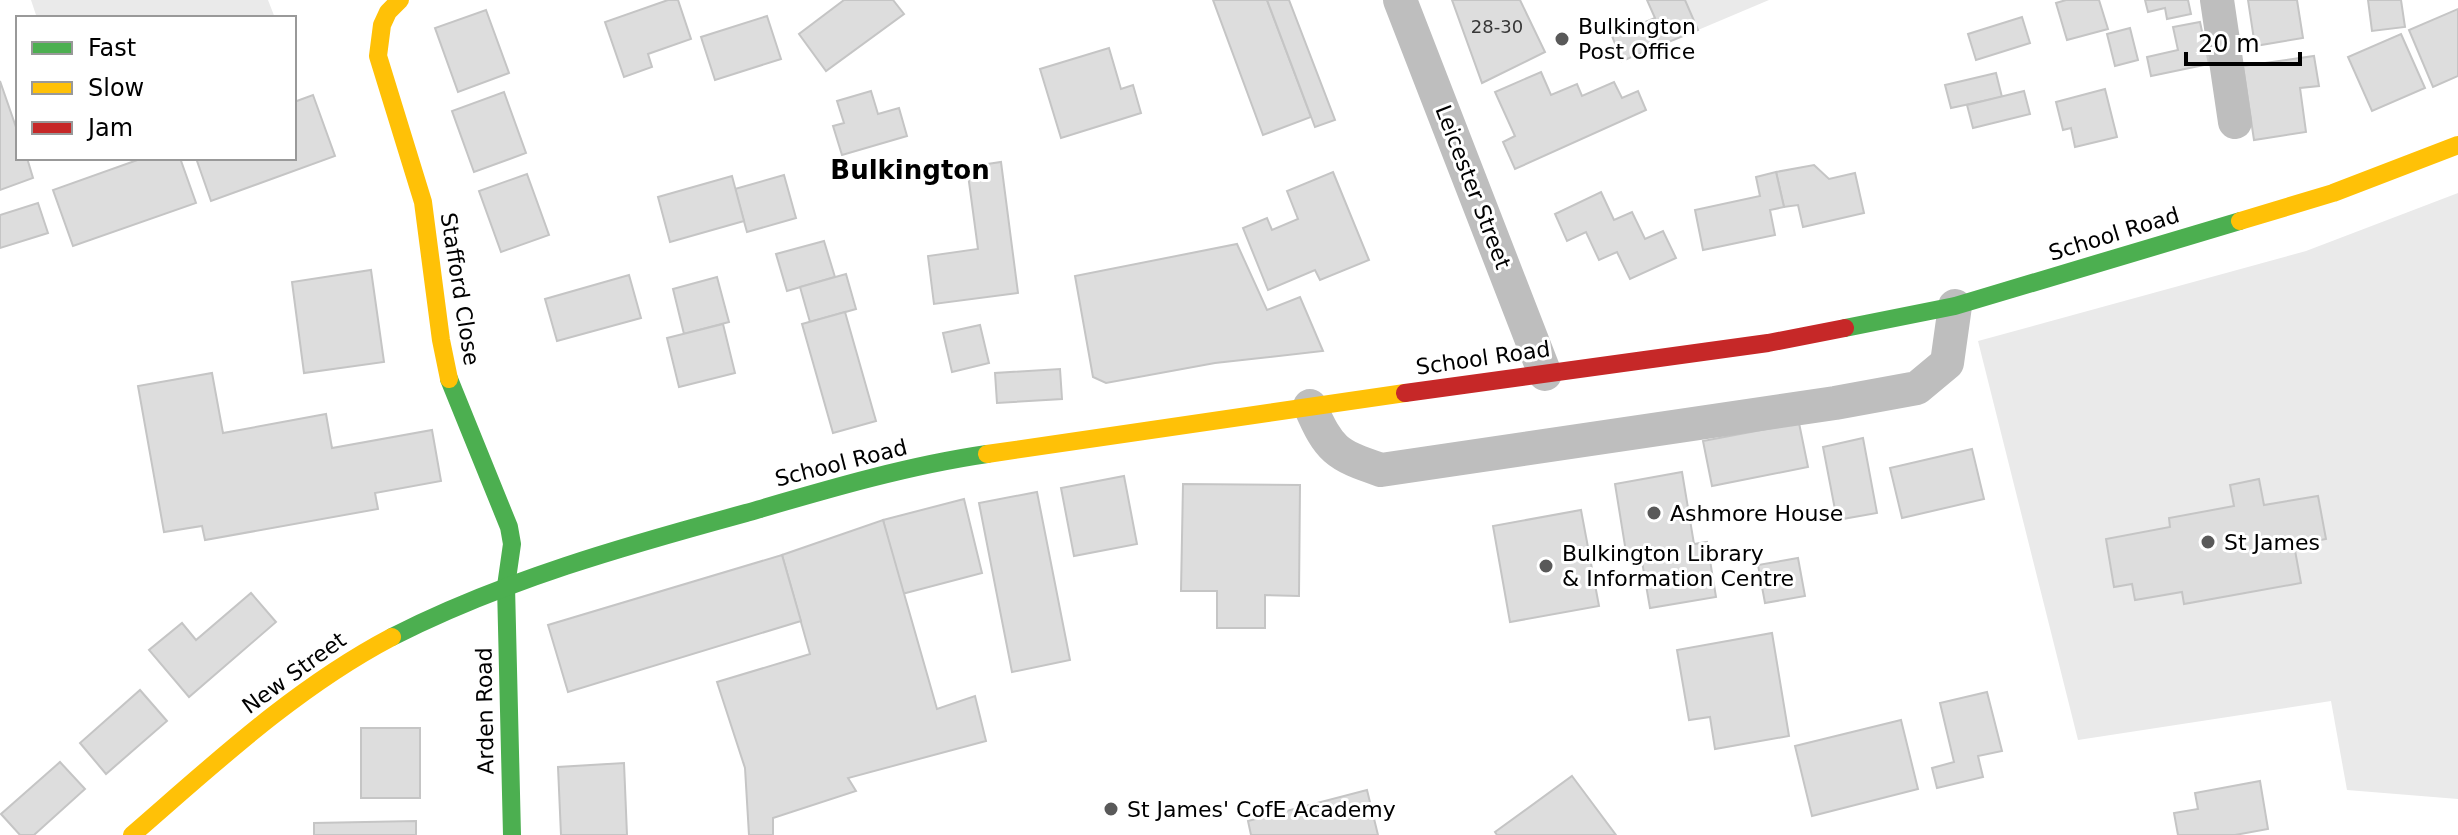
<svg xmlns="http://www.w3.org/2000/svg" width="2458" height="835" font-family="'DejaVu Sans',sans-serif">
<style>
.green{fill:#eaeaea}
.building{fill:#ddd;stroke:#c5c5c5;stroke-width:2}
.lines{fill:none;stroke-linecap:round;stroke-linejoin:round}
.street{stroke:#bebebe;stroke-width:34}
.fast{stroke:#4caf50;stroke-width:18}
.slow{stroke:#ffc107;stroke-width:18}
.jam{stroke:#c62828;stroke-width:18}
.poi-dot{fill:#595959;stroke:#fff;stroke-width:3}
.labels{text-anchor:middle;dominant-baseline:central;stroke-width:6;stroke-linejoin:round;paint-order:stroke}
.number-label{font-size:18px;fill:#373737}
.poi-label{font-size:22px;fill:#000;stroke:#fff;text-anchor:start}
.street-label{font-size:22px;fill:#000;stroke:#fff}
.quarter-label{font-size:26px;font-weight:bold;fill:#000;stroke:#fff}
</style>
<rect width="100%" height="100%" fill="#fff"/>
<g class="green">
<path d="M31,0H268L275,18H37Z"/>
<path d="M1685,0H1769L1698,30Z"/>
<path d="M2458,193V799L2347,790L2331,701L2078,740L1978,341L2306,251Z"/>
</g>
<g class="building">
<path d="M668,0H678L691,39L648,54L652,67L624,77L605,22Z"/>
<path d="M844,0H893L904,14L826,71L799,34Z"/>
<path d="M1213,0H1267L1311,117L1263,135Z"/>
<path d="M1267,0H1289L1335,120L1315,127Z"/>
<path d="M1452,0H1520L1545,52L1482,83Z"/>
<path d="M1647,0H1685L1698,30L1622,61L1612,36L1655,18Z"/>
<path d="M2066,0H2099L2108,29L2067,40L2056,3Z"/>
<path d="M2145,0H2188L2191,14L2167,19L2165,8L2148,12Z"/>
<path d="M2248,0H2297L2303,38L2255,46Z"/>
<path d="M2368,0H2401L2405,27L2372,31Z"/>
<path d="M2458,9V76L2433,87L2409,30Z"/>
<path d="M486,10L509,73L458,92L435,28Z"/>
<path d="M767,16L781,59L715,80L701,37Z"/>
<path d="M2022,17L2030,43L1976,60L1968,34Z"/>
<path d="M2200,22L2209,64L2151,76L2147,57L2178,50L2173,27Z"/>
<path d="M2130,28L2138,60L2115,66L2107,34Z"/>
<path d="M2401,34L2425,88L2372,111L2348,57Z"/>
<path d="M1109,48L1121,89L1133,85L1141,113L1061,138L1040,69Z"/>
<path d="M2314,56L2319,86L2300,88L2306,132L2254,140L2243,66Z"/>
<path d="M1541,72L1551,95L1577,84L1582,96L1614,82L1622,98L1638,91L1646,110L1515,169L1503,142L1515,136L1495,92Z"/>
<path d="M1996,73L2002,97L1951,108L1945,85Z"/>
<path d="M0,81L18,133V158H27L33,178L0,190Z"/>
<path d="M2105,89L2117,137L2075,147L2071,128L2063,130L2056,102Z"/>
<path d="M871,91L878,114L899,108L907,136L842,155L833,126L844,123L837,101Z"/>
<path d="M2024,91L2030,114L1973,128L1967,105Z"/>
<path d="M504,92L526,153L474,172L452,111Z"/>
<path d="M313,95L335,156L211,201L196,158H294V102Z"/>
<path d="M143,158H180L196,203L73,246L53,190Z"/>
<path d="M1001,162L1018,293L934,304L928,256L978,249L967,167Z"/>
<path d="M1814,165L1829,179L1855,173L1864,213L1803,227L1798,205L1784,207L1776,172Z"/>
<path d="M1333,172L1369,260L1320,280L1315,270L1268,290L1243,228L1267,218L1272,230L1298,219L1287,191Z"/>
<path d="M1776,172L1784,207L1770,210L1775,235L1703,250L1695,210L1760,196L1756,177Z"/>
<path d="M527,174L549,235L501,252L479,191Z"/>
<path d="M784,175L796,218L747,232L735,189Z"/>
<path d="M732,176L744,221L670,242L658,197Z"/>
<path d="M1601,192L1614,220L1632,212L1645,239L1663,231L1676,258L1630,279L1617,252L1599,260L1586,232L1567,241L1555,214Z"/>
<path d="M38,203L48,233L0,248V215Z"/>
<path d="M824,241L835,277L787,291L776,254Z"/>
<path d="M1237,244L1267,310L1300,297L1323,351L1215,363L1106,383L1093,377L1075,276Z"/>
<path d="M371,270L384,362L304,373L292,282Z"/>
<path d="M846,274L856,309L810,322L800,287Z"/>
<path d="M629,275L641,318L557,341L545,299Z"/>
<path d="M717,277L729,322L684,334L673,289Z"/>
<path d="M845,312L876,421L833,433L802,324Z"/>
<path d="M723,324L735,373L679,387L667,338Z"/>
<path d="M980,325L989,363L952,372L943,333Z"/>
<path d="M1060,369L1062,399L997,403L995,373Z"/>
<path d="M212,373L223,433L326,414L332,448L432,430L441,481L375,493L378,509L205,540L202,526L164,532L138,386Z"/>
<path d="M1799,423L1808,467L1712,486L1703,441Z"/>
<path d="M1863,438L1877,513L1837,520L1823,447Z"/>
<path d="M1972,449L1984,499L1902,518L1890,468Z"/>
<path d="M1682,472L1694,544L1707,542L1716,597L1650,608L1640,550L1626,552L1615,484Z"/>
<path d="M1124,476L1137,544L1074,556L1061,488Z"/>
<path d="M2259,479L2264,505L2318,496L2326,539L2294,545L2301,583L2184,604L2182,592L2135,600L2132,584L2114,587L2106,539L2170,527L2169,518L2234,506L2230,485Z"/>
<path d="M1183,484L1300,485L1299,596L1265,595V628H1217V591H1181Z"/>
<path d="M1037,492L1070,660L1012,672L979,503Z"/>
<path d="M964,499L982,573L902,594L883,520Z"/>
<path d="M1581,510L1599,606L1510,622L1493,526Z"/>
<path d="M883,520L937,709L975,696L986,741L848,778L856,791L773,818V835H749L745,768L717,682L810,654L782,555Z"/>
<path d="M782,555L801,621L568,692L548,625Z"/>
<path d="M1798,558L1805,596L1765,603L1758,565Z"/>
<path d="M251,593L276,622L189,697L149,650L182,623L196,640Z"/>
<path d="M1772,633L1789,736L1715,749L1710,717L1689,720L1677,650Z"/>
<path d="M140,690L167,721L106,774L80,743Z"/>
<path d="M1987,692L2002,751L1978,756L1983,777L1937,788L1932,768L1954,762L1940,703Z"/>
<path d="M1901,720L1918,789L1812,816L1795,746Z"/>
<rect x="361" y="728" width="59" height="70"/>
<path d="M60,762L85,789L34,835H20L1,814Z"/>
<path d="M624,763L627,835H561L558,767Z"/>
<path d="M1572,776L1616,835H1497L1495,832Z"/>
<path d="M2260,781L2268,829L2235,835H2178L2174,813L2198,809L2195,793Z"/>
<path d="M1367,790L1378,835H1251L1248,821Z"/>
<path d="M416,821V835H314V823Z"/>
</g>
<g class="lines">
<g class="street">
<path d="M1400,0L1545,374"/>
<path d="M2217,0L2235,122"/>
<path d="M1310,406C1329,450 1336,455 1381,470L1835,403L1917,388L1947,363L1955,306"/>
</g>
<g class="fast">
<path d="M1845,328L1955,306L2240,221"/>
<path d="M449,379L509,527L512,544L506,586L512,835"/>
<path d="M392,637C504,580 625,546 746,513C825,490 905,466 987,454"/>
</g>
<g class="slow">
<path d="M400,0L388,12L382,25L378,56L423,202L441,340L449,379"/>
<path d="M2240,221L2333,193L2458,145"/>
<path d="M987,454L1405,393"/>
<path d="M132,835C214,764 295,688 392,637"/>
</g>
<path class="jam" d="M1405,393L1768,343L1845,328"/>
</g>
<g class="poi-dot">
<circle cx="1562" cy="39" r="8"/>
<circle cx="1654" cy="513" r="8"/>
<circle cx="2208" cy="542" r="8"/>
<circle cx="1546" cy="566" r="8"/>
<circle cx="1111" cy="809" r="8"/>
</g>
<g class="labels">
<g class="number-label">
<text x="1497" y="26">28-30</text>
</g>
<g class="poi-label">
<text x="1578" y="26">Bulkington<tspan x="1578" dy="25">Post Office</tspan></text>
<text x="1670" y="513">Ashmore House</text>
<text x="2224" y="542">St James</text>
<text x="1562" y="553">Bulkington Library<tspan x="1562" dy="25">&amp; Information Centre</tspan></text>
<text x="1127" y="809">St James' CofE Academy</text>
</g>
<g class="street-label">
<text transform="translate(1473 187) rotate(69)">Leicester Street</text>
<text transform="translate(2114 234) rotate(-17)">School Road</text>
<text transform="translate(460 289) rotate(81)">Stafford Close</text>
<text transform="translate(1483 358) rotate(-8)">School Road</text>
<text transform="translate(841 463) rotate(-14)">School Road</text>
<text transform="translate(294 673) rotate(-36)">New Street</text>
<text transform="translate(485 711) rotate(-91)">Arden Road</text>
</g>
<g class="quarter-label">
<text x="910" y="170">Bulkington</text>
</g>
</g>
<rect x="16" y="16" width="280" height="144" fill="#ffffff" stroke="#999999" stroke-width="2"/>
<rect x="32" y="42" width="40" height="12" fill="#4caf50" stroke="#999999" stroke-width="2"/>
<text x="88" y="56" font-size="24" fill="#000000">Fast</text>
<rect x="32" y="82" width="40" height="12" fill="#ffc107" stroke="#999999" stroke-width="2"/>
<text x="88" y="96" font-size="24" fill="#000000">Slow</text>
<rect x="32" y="122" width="40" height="12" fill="#c62828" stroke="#999999" stroke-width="2"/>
<text x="88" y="136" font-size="24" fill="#000000">Jam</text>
<path d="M2186 52v12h114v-12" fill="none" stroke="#000000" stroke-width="4"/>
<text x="2198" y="52" font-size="24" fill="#000000" stroke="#ffffff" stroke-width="6" paint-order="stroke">20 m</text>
</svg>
